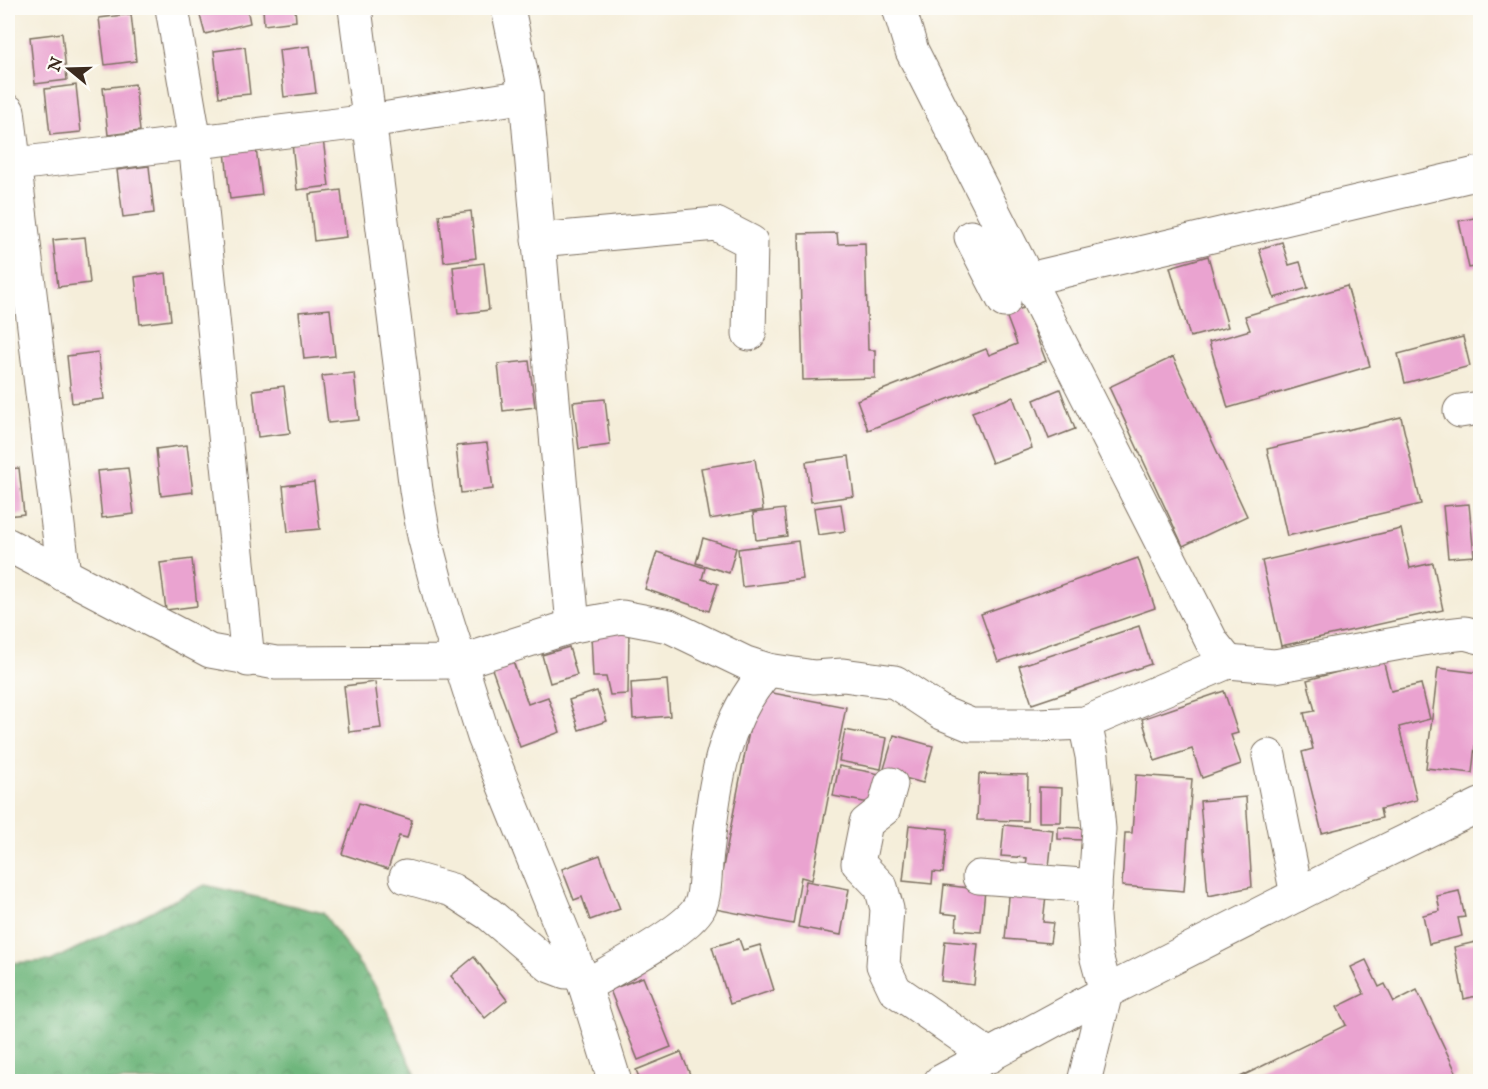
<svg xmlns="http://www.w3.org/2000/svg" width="1488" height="1089" font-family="'IM FELL English',serif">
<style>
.forest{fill:url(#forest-crowns);stroke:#54704d;stroke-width:1.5}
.building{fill:#eaa3d0}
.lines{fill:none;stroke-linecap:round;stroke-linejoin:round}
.minor-casing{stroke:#7c6f60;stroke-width:35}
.minor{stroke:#fff;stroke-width:33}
</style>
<defs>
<pattern id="forest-crowns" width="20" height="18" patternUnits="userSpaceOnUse" patternTransform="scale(1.5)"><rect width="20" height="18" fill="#6eb67c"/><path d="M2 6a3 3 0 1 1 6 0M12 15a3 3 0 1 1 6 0" fill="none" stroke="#5c9465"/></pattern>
</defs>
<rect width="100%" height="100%" fill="#fdfcf7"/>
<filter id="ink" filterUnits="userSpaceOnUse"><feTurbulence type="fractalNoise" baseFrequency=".0167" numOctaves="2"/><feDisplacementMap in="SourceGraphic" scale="12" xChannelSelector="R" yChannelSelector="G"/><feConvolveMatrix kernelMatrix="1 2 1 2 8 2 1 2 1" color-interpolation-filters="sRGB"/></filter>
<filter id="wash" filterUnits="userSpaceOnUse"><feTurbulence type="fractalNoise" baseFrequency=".008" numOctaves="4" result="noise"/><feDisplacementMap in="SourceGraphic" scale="24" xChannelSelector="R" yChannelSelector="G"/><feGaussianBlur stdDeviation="1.35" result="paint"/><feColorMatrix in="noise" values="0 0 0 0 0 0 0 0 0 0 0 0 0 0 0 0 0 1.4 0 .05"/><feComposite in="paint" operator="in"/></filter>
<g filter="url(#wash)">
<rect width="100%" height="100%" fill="#f5eeda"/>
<path class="forest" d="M205,885L323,913L377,989L416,1076L421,1081H8V963L51,961Z"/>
<g id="blocks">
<g class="building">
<path d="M198,8H247L250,23L205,34Z"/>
<path d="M263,8H295L296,21L264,25Z"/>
<path d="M131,14L136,61L105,65L99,18Z"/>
<path d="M62,33L67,80L35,84L30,37Z"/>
<path d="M310,46L316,93L284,97L279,50Z"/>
<path d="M245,47L250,94L219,97L214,51Z"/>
<path d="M135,84L140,131L108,135L103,88Z"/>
<path d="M76,85L81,132L50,135L45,89Z"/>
<path d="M323,139L329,186L297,190L292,143Z"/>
<path d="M256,148L262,195L230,199L225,151Z"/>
<path d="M149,166L154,213L123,217L117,170Z"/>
<path d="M341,190L346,237L314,241L309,194Z"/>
<path d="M471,211L476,258L444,262L439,215Z"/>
<path d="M1480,217V266L1469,268L1459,221Z"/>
<path d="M837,233L838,244L865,243L868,350H875V378L803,380L799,234Z"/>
<path d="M85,237L90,283L58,287L53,240Z"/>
<path d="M1282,242L1289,265L1300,262L1308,288L1274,298L1259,249Z"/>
<path d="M1208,256L1228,327L1190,337L1170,267Z"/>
<path d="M484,263L489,310L458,314L453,267Z"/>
<path d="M166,273L171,320L140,324L135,277Z"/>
<path d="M1347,286L1370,366L1228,408L1209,342L1250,330L1245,316Z"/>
<path d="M1025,307L1046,361L868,430L857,400L986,349L989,355L1017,344L1006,315Z"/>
<path d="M330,309L335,356L304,359L299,312Z"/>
<path d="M1463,337L1470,366L1405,383L1398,354Z"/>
<path d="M98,352L104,399L72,403L67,356Z"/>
<path d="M1173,357L1247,516L1183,546L1109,387Z"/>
<path d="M529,361L535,407L503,411L498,364Z"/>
<path d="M354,373L359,420L328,423L322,376Z"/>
<path d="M284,386L290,433L258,437L253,390Z"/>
<path d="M1060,389L1075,429L1049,439L1034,400Z"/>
<path d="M1013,397L1032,448L992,463L972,412Z"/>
<path d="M605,399L610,445L579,449L573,402Z"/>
<path d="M1401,417L1421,504L1287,536L1267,449Z"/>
<path d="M487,443L493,489L461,493L456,446Z"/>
<path d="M187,445L193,492L161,496L156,449Z"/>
<path d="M849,456L854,496L811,502L806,462Z"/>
<path d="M755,459L763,510L710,519L701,468Z"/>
<path d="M19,468L24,514L8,516V469Z"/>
<path d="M128,468L134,514L102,518L97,471Z"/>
<path d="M314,482L320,529L288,532L283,486Z"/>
<path d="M841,504L845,531L818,535L814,508Z"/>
<path d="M1469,504L1474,556L1448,558L1443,506Z"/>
<path d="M784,509L787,536L756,540L753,513Z"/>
<path d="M1401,529L1410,568L1433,563L1443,610L1281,646L1262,561Z"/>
<path d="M703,538L736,548L729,573L696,563Z"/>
<path d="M798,541L803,579L742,587L738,549Z"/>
<path d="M657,552L705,568L702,579L718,584L709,611L645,589Z"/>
<path d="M1138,558L1155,608L998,662L981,614Z"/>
<path d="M192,559L197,606L166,610L160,563Z"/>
<path d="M1139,626L1151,664L1032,704L1019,666Z"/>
<path d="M629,629L628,694L610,695L606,677H593L591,635Z"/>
<path d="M569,647L577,675L550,683L542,655Z"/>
<path d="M1383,660L1391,691L1421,684L1430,719L1399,727L1417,800L1380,809L1382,818L1322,833L1302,752L1313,749L1304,713L1315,711L1307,680Z"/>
<path d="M513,661L528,704L548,697L560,732L520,747L492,669Z"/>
<path d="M1438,668L1480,673V746H1475L1472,773L1426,768Z"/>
<path d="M667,680L670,716L633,719L631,683Z"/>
<path d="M375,682L381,728L349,732L344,686Z"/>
<path d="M757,690L846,707L812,880L801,877L793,924L715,909Z"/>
<path d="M597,691L607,721L579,730L569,700Z"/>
<path d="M1224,691L1238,733L1231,735L1241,764L1202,778L1192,749L1155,761L1142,719Z"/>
<path d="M845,730L887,738L881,769L839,761Z"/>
<path d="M894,735L933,746L923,783L883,772Z"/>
<path d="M839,766L880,774L874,804L833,796Z"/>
<path d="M979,774L1028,775L1027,821L977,820Z"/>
<path d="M1136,775L1192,779L1184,891L1122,886L1125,833H1132Z"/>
<path d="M1039,787L1062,788L1061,822H1039Z"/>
<path d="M1246,797L1252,887L1208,896L1200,801Z"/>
<path d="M359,803L412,820L407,838L399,836L388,869L342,854Z"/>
<path d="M909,825L948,829L943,873L933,872L932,884L903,881Z"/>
<path d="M1004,825L1053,830L1048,876L1025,874L1027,858L1001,856Z"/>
<path d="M1058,827L1084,828V840L1058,839Z"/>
<path d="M600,855L620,909L590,920L582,897L574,900L562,869Z"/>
<path d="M806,881L849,889L841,935L798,927Z"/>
<path d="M944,885L985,890L981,932L956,930L957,915L941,913Z"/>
<path d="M1010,886L1046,895L1043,922L1053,923L1050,943L1005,939Z"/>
<path d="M1459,891L1465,917L1458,918L1462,936L1429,944L1423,915L1440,911L1437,896Z"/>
<path d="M739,939L743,950L760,945L774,990L730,1004L712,947Z"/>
<path d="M945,941L978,944L974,985L941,981Z"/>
<path d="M1480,941V995L1464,999L1454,947Z"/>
<path d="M474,957L507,1000L485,1018L451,976Z"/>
<path d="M1366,960L1379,987L1385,984L1394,1002L1417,990L1457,1074L1442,1082H1230L1346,1025L1337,1007L1364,994L1351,967Z"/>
<path d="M643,977L671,1047L638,1060L610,990Z"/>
<path d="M681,1052L693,1082H641L636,1070Z"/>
</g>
</g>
</g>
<g filter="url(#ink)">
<use href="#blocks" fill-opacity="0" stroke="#7c6f60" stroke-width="1.5"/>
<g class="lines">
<defs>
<g id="minor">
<path d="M172,8L195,142L248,660"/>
<path d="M355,8L416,490L424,536L441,601L484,737L585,986L615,1082"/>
<path d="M508,8L526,96L573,626"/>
<path d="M899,8L912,51L1212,642L1228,662"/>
<path d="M8,111L64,575"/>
<path d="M8,165L370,121L526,96"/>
<path d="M971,237L1004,301"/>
<path d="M538,240L716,224L751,242L749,334"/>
<path d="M1029,279L1480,173"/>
<path d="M1460,411L1480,408"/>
<path d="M8,545L210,651L276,663L460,662L573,626L622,617L669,626L746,663L768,670L814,677L843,675L895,682L942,713L971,725H1037L1085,723L1228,662L1275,666L1439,636L1465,633L1480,637"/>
<path d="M1269,756L1297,895"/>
<path d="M891,784L884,809L866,823L858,863L881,887L887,909L883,965L895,990L990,1056"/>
<path d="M406,877L452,890L489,914L550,966L566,972L579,970"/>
<path d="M979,877L1095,886"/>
<path d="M585,986C612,970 688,931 700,906C706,894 705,865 707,852C715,785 721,722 768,670"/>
<path d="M940,1082L1106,992L1340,873L1480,805"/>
<path d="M1084,1082L1106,992L1096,955L1093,915L1099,829L1092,756L1085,723"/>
</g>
</defs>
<use href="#minor" class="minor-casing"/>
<use href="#minor" class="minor"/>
</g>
</g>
<rect width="1488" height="1089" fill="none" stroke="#fdfcf7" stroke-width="30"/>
<g transform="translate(69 69) rotate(289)" stroke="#fdfcf7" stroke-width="4.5" paint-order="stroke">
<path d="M0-4.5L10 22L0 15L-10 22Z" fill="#3b2a1e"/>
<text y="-9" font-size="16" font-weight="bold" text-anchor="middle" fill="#3b2a1e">N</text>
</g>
</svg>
